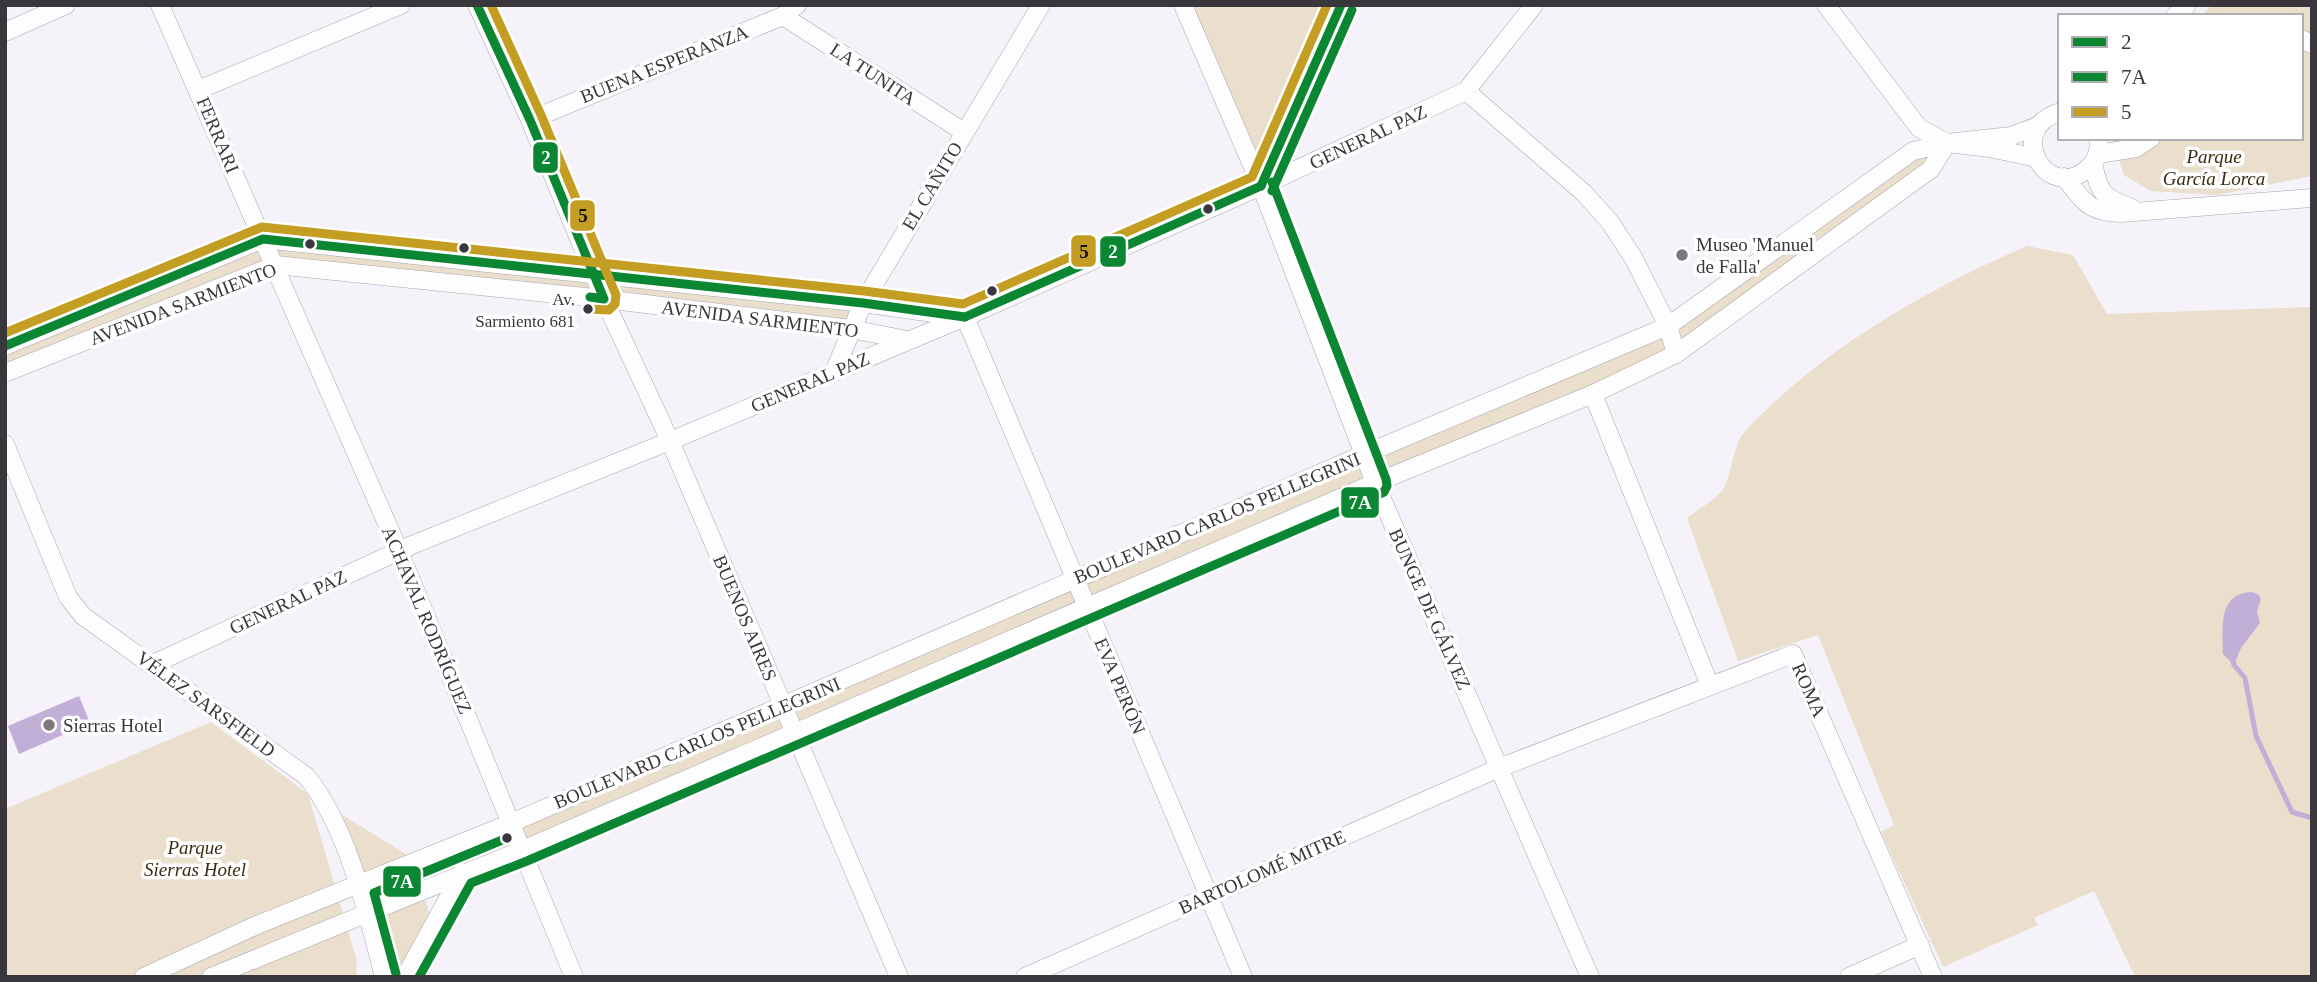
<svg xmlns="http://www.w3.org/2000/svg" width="2317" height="982" font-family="Georgia,serif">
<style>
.green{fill:#eadfcc}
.water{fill:#c2afd7}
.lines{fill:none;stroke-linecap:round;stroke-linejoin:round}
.stream{stroke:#c2afd7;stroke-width:5}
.minor-casing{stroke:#a9a6ac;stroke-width:19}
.minor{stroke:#fefdfe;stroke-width:18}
.bus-1-casing{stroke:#fff;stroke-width:14}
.bus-2-casing{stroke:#fff;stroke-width:14}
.bus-3-casing{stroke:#fff;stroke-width:14}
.bus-1{stroke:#0b8733;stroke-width:9}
.bus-2{stroke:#0b8733;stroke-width:9}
.bus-3{stroke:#c49e23;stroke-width:9}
.bus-dot{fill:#39373c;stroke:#fff;stroke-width:2.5}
.poi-dot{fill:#7b787e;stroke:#fff;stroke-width:2.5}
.labels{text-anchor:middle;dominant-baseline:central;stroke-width:7;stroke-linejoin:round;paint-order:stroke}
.bus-label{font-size:17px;fill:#39373c;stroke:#fff;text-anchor:end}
.street-label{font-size:19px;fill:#39373c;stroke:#fff}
.park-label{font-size:19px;font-style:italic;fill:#372c11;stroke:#fff}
.poi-label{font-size:19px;fill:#39373c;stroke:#fff;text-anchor:start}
.line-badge{stroke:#fff;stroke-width:2.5}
.badge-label{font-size:19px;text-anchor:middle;font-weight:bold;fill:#fff}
.pale-badge-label{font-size:19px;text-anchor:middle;font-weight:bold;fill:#111}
</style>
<rect width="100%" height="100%" fill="#f6f2fa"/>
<g class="green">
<path d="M1183,5H1341L1261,186Z"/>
<path d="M2212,5H2312V176L2217,195L2151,191L2124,175L2112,138H2301V16H2201Z"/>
<path d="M1947,143L1931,169L1676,354L793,732L783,704L1668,326L1913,151Z"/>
<path d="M263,239L863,303L851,329L276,265L5,373V346Z"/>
<path d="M2027,246L2073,255L2107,314L2312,307V977H2135L2094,891L2034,918L2038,925L1943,967L1881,832L1894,825L1818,635L1738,661L1687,518C1696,511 1719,497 1724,488C1733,470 1733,443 1747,429C1824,348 1925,290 2027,246Z"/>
<path d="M782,706L791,734L528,845L520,823Z"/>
<path d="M211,722L308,794L356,958L357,977H5V809Z"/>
<path d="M339,813L412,858L365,878Z"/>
<path d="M505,828L512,846L419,883L431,918L400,977H392L365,887Z"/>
</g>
<g class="water">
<path d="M2251,592L2258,594L2261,599L2257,611L2260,623L2241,648L2234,665L2223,654C2223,629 2217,594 2251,592Z"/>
<path d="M79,696L90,723L19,754L8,726Z"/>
</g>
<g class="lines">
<path class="stream" d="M2233,661L2234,665L2245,678L2256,736L2292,812L2312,818"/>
<defs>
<g id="minor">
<path d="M160,5L399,551L574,977"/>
<path d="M477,5L530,120L604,299L670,441L899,977"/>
<path d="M1183,5L1261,186L1375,483L1590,977"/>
<path d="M1826,5L1919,128L1947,143L1990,148L2036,158"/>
<path d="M783,16L964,132"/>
<path d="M2175,16L2187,5"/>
<path d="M5,32L66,5"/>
<path d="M2301,39L2312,44"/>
<path d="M198,90L401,5"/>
<path d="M1466,91L1584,193L1610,222L1634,259L1668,326L1676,354"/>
<path d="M2060,112C2003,129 2048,205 2088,168C2097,161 2100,149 2098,138"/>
<path d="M530,120L783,16L797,5"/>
<path d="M2098,154L2136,148L2151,138"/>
<path d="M2093,164C2100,194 2102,197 2132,208"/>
<path d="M2064,177C2085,202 2087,212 2121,213L2312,198"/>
<path d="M1261,186L1341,5"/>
<path d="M965,317L1243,977"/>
<path d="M5,346L263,239L863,303L961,317"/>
<path d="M834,372L863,303L1041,5"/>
<path d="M5,373L276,265L604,299L851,329L907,340"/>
<path d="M1593,394L1710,686"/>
<path d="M5,444L68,597L83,616L306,776C347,825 368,915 384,977"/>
<path d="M151,665L412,545L670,441L965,317L1261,186L1466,91L1534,5"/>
<path d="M144,977L257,925L511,823L1365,454L1668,326L1913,151L1947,143L2011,136L2038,126"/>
<path d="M211,977L522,850L1375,483L1593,394L1676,354L1931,169L1947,143"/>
<path d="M405,977L462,873"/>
<path d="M1025,977L1499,768L1793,654L1933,977"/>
<path d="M1849,977L1920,945"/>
</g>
</defs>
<use href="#minor" class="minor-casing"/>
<use href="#minor" class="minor"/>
<defs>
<g id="bus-1">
<path d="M477,5L530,120L604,299L590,297"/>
<path d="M1261,186L1341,5"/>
<path d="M965,317L1261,186"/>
<path d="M5,346L263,239L863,303L965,317"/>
</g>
<g id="bus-2">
<path d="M1272,191L1352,10"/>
<path d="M396,974L374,893L507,838"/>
<path d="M419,977L471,883L527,861L1384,492L1387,486L1386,479L1272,182"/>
</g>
<g id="bus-3">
<path d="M491,5L541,115L616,295L615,304L609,310L588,309"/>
<path d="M5,333L262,227L864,291L963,304L1252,177L1327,5"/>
</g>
</defs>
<use href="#bus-1" class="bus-1-casing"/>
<use href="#bus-2" class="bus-2-casing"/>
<use href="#bus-3" class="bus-3-casing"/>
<use href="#bus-1" class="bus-1"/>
<use href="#bus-2" class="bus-2"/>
<use href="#bus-3" class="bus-3"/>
</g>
<g class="bus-dot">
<circle cx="1208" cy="209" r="6"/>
<circle cx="310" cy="244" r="6"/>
<circle cx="464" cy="248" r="6"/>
<circle cx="992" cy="291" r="6"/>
<circle cx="588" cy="309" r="6"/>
<circle cx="507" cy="838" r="6"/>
</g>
<g class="poi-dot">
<circle cx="1682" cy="255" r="7"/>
<circle cx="49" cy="725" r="7"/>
</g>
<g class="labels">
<g class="bus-label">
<text x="575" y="299">Av.<tspan x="575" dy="22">Sarmiento 681</tspan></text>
</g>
<g class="street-label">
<text transform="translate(664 64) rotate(-22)">BUENA ESPERANZA</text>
<text transform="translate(873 74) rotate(33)">LA TUNITA</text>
<text transform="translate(218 135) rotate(67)">FERRARI</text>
<text transform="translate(1368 137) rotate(-25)">GENERAL PAZ</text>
<text transform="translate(932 186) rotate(-59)">EL CAÑITO</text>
<text transform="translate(183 304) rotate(-21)">AVENIDA SARMIENTO</text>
<text transform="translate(760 319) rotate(7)">AVENIDA SARMIENTO</text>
<text transform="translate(810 382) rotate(-23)">GENERAL PAZ</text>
<text transform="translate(1217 518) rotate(-23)">BOULEVARD CARLOS PELLEGRINI</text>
<text transform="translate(288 602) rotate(-25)">GENERAL PAZ</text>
<text transform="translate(1430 609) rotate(66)">BUNGE DE GÁLVEZ</text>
<text transform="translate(745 618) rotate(67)">BUENOS AIRES</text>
<text transform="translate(427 620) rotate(67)">ACHAVAL RODRÍGUEZ</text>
<text transform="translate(1120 686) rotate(67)">EVA PERÓN</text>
<text transform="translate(1809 690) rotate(66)">ROMA</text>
<text transform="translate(206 704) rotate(36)">VÉLEZ SARSFIELD</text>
<text transform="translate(697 743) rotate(-23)">BOULEVARD CARLOS PELLEGRINI</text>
<text transform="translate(1262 872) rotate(-24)">BARTOLOMÉ MITRE</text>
</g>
<g class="park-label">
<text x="2214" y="156">Parque<tspan x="2214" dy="22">García Lorca</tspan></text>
<text x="195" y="847">Parque<tspan x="195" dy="22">Sierras Hotel</tspan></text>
</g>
<g class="poi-label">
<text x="1696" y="244">Museo 'Manuel<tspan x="1696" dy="22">de Falla'</tspan></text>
<text x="63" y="725">Sierras Hotel</text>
</g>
</g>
<g class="line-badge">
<rect x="532" y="141" width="27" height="33" rx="7" fill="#0b8733"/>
<rect x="569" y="199" width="27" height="33" rx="7" fill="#c49e23"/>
<rect x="1070" y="234" width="27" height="34" rx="7" fill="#c49e23"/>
<rect x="1099" y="235" width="28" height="33" rx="7" fill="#0b8733"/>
<rect x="1340" y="486" width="40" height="33" rx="7" fill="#0b8733"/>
<rect x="382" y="865" width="40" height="33" rx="7" fill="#0b8733"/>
</g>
<g class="badge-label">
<text x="546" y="164">2</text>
<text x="1113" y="258">2</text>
<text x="1360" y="509">7A</text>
<text x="402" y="888">7A</text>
</g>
<g class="pale-badge-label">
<text x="583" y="222">5</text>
<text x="1084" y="258">5</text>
</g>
<rect width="2317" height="982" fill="none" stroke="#39373c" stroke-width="14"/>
<rect x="2058" y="14" width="245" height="126" fill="#ffffff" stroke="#b0afb1" stroke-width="2"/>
<rect x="2072" y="37" width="35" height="10" fill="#0b8733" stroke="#b0afb1" stroke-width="2"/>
<text x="2121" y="49" font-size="21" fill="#39373c">2</text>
<rect x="2072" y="72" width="35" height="10" fill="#0b8733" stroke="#b0afb1" stroke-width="2"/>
<text x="2121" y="84" font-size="21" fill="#39373c">7A</text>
<rect x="2072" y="107" width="35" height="10" fill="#c49e23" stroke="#b0afb1" stroke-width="2"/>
<text x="2121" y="119" font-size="21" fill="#39373c">5</text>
</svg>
